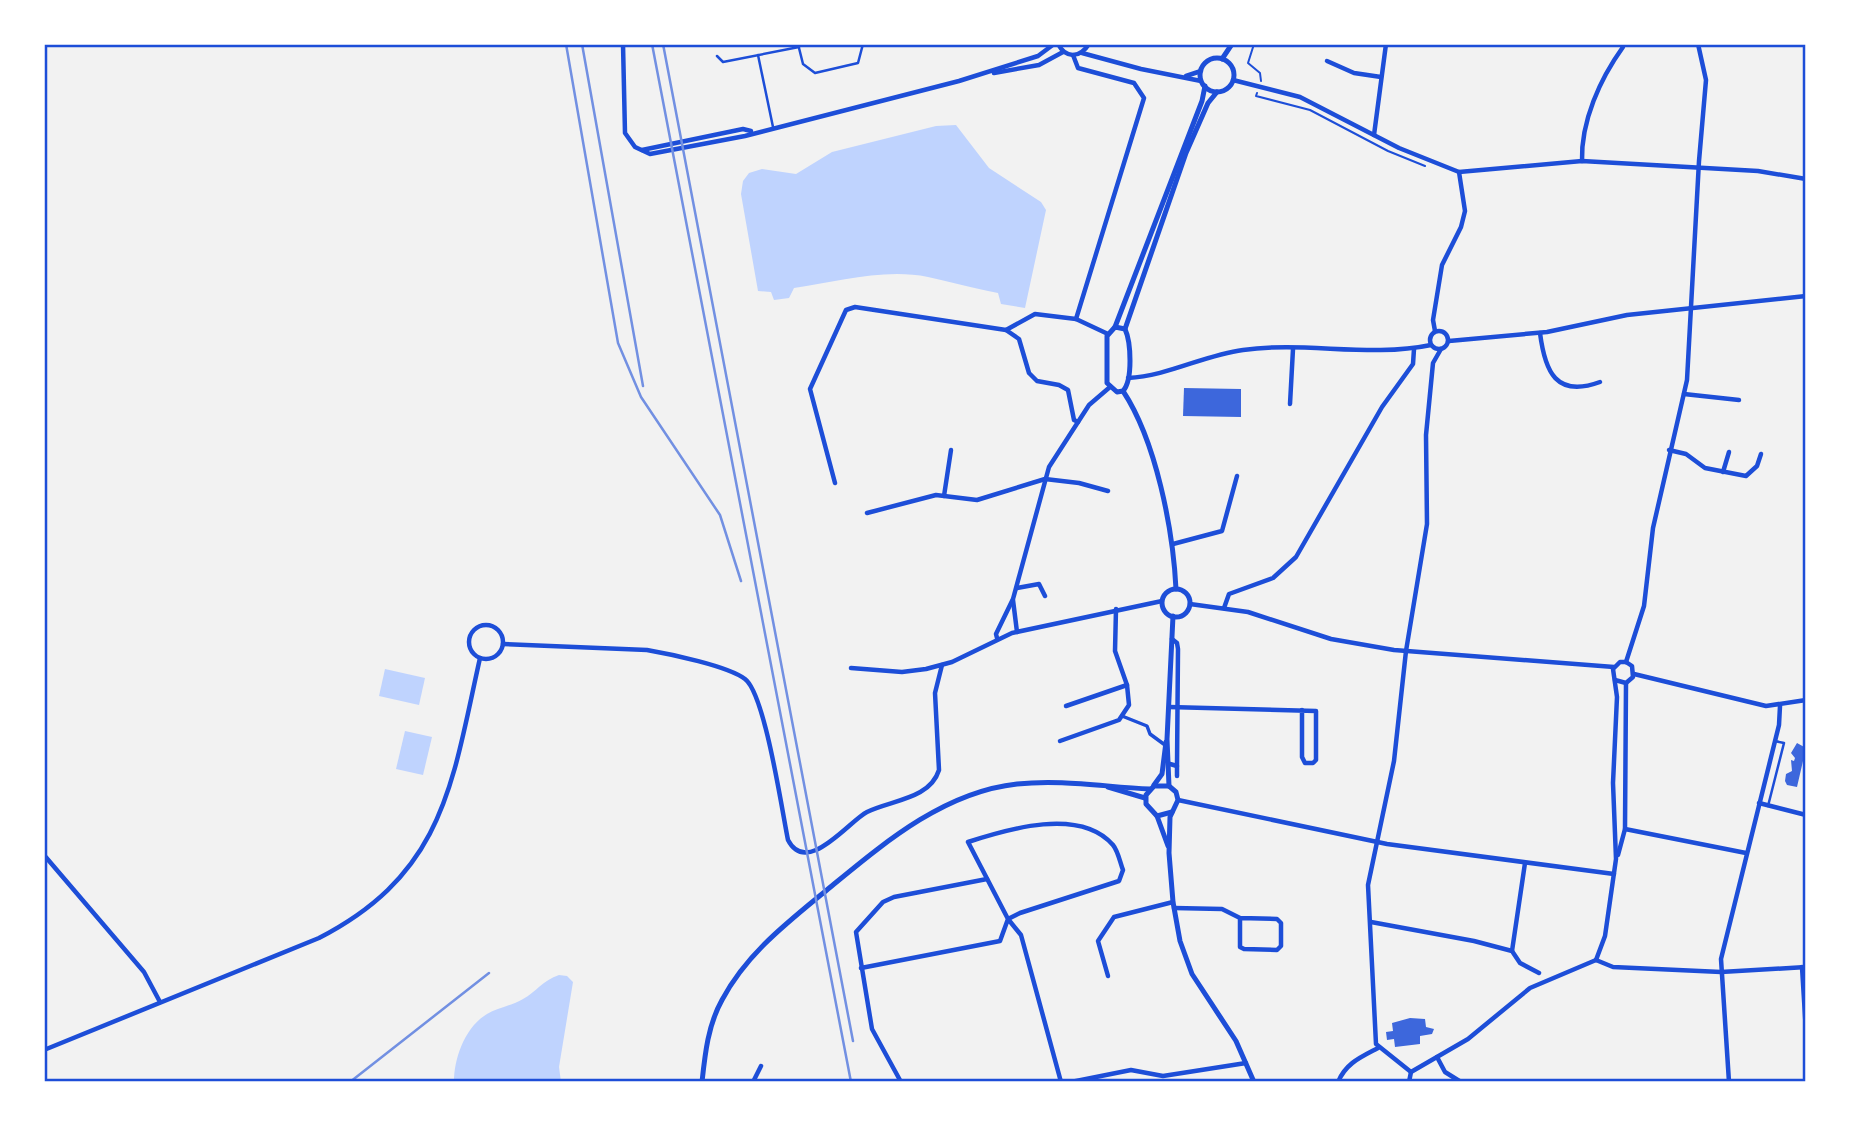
<svg xmlns="http://www.w3.org/2000/svg" width="1850" height="1126" font-family="'Archivo Narrow',sans-serif">
<style>
.water{fill:#bfd3fe}
.building{fill:#3d67dc}
.lines{fill:none;stroke-linecap:round;stroke-linejoin:round}
.path{stroke:#1d4ed8;stroke-width:2}
.service{stroke:#1d4ed8;stroke-width:2.5}
.pedestrian{stroke:#1d4ed8;stroke-width:3.5}
.minor{stroke:#1d4ed8;stroke-width:4.5}
.tertiary{stroke:#1d4ed8;stroke-width:5}
.rail{stroke:#7290e2;stroke-width:2.5}
.neatline{fill:none;stroke:#1d4ed8;stroke-width:2.5}
</style>
<rect width="100%" height="100%" fill="#f2f2f2"/>
<g class="water">
<path d="M956,125L989,168L1041,202L1046,210L1025,308L1001,304L998,293C971,288 952,282 928,277C884,268 837,282 794,288L789,298L774,300L771,292L758,291L741,194L743,181L749,173L762,169L796,174L832,152L936,126Z"/>
<path d="M385,669L425,678L419,705L379,696Z"/>
<path d="M405,731L432,737L423,775L396,769Z"/>
<path d="M559,975L567,976L573,982L559,1067L561,1082H454C454,1058 465,1027 487,1014C497,1008 511,1006 523,999C536,992 543,980 559,975Z"/>
</g>
<g class="building">
<path d="M1184,388L1241,389V417L1183,416Z"/>
<path d="M1797,743L1806,748L1797,787L1787,785L1785,781L1786,774L1792,771L1791,760L1794,761L1795,758L1791,753Z"/>
<path d="M1410,1018L1425,1019L1426,1027L1434,1029L1432,1034L1420,1036V1044L1395,1047L1394,1039L1387,1040L1386,1032L1393,1031L1392,1023Z"/>
</g>
<g class="lines">
<g class="path">
<path d="M1254,44L1248,63L1260,73L1261,81"/>
<path d="M1257,93L1256,96L1310,110L1388,151L1425,166"/>
</g>
<g class="service">
<path d="M798,44L803,64L815,73L858,63L863,44"/>
<path d="M758,55L773,127"/>
<path d="M717,56L723,62L799,47"/>
<path d="M1768,806L1784,743L1775,741"/>
</g>
<path class="pedestrian" d="M1122,716L1147,726L1150,734L1165,745"/>
<g class="minor">
<path d="M623,44L625,133L635,147L650,154L745,136L959,81L1038,56L1054,44"/>
<path d="M1058,44C1066,59 1080,58 1089,44"/>
<path d="M1082,53L1141,69L1201,81"/>
<path d="M1073,55L1078,68L1134,83L1144,98L1076,319"/>
<path d="M1327,61L1354,73L1381,77"/>
<path d="M994,73L1039,65L1063,52"/>
<path d="M1186,76L1201,71"/>
<path d="M1233,80L1300,97L1399,148L1459,172L1582,161L1758,171L1806,179"/>
<path d="M1374,135L1386,44"/>
<path d="M642,150L743,129L751,131"/>
<path d="M1582,161C1581,121 1600,79 1623,47"/>
<path d="M1006,330L1035,314L1076,319L1108,334"/>
<circle cx="1439" cy="340" r="9"/>
<path d="M1435,331L1433,320L1442,265L1461,227L1465,211L1459,172"/>
<path d="M1540,333C1545,372 1556,398 1600,382"/>
<path d="M1449,341L1547,332L1627,315L1806,296"/>
<path d="M1128,378C1168,376 1204,355 1243,350C1305,341 1369,358 1431,345"/>
<path d="M1684,394L1739,400"/>
<path d="M1290,404L1293,349"/>
<path d="M1669,450L1686,454L1705,468L1746,476L1757,466L1761,454"/>
<path d="M1723,472L1729,452"/>
<path d="M835,483L810,389L846,310L855,307L1006,330L1019,339L1029,373L1037,381L1059,385L1068,390L1074,420L1078,422"/>
<path d="M944,496L951,450"/>
<path d="M867,513L936,495L977,500L1045,479L1079,483L1108,491"/>
<path d="M1173,544L1222,531L1237,476"/>
<path d="M1017,588L1039,584L1045,596"/>
<path d="M1013,600L1017,632"/>
<path d="M1190,604L1248,612L1331,639L1394,650L1614,667"/>
<path d="M1224,608L1229,594L1273,578L1296,557L1382,407L1413,364L1414,349"/>
<circle cx="486" cy="642" r="17"/>
<path d="M997,638L996,634L1013,599L1049,467L1089,405L1110,387"/>
<path d="M503,644L647,650C670,654 728,666 745,679C765,694 782,811 788,840C807,877 849,821 867,812C892,800 930,799 939,770L935,693L942,665"/>
<path d="M1626,662L1644,606L1653,528L1687,380L1699,161L1706,80L1698,44"/>
<path d="M851,668L902,672L926,669L952,662L1012,633L1162,601"/>
<path d="M1634,674L1766,706L1806,700"/>
<path d="M1615,680L1626,683L1633,677L1632,666L1626,662"/>
<path d="M1066,706L1127,685"/>
<path d="M1169,707L1316,711V760L1313,763H1305L1302,757V710"/>
<path d="M1060,741L1119,720L1129,705L1127,685L1115,651L1116,609"/>
<path d="M1170,764L1177,766L1178,649L1177,643L1172,639"/>
<path d="M1177,766V776"/>
<path d="M1178,800L1387,844L1614,874"/>
<path d="M1759,803L1806,815"/>
<path d="M1625,829L1746,853"/>
<path d="M44,855L144,972L160,1002"/>
<path d="M1618,855L1625,829L1626,683"/>
<path d="M1174,908L1222,909L1240,918V947L1244,949L1277,950L1281,946V923L1277,919L1240,918"/>
<path d="M1371,922L1474,941L1512,951L1520,963L1539,973"/>
<path d="M1512,951L1525,863"/>
<path d="M1596,960L1605,936L1616,859L1613,783L1617,697L1613,669L1620,662H1626"/>
<path d="M1596,960L1613,967L1721,972L1806,967"/>
<path d="M1802,967L1806,1032"/>
<path d="M861,968L1000,941L1008,919L1020,913L1119,881L1123,870C1120,862 1118,851 1113,845C1080,807 1008,829 968,842L1008,919L1021,935L1061,1082"/>
<path d="M1108,976L1098,941L1114,917L1173,902"/>
<path d="M44,1050L319,938C445,873 452,783 480,658"/>
<path d="M1437,1057L1445,1072L1461,1082"/>
<path d="M1411,1072L1376,1044L1368,885L1394,761L1406,651L1427,524L1426,435L1433,363L1441,349"/>
<path d="M753,1082L761,1066"/>
<path d="M901,1082L872,1029L856,932L883,902L894,897L987,879"/>
<path d="M1071,1082L1131,1070L1163,1076L1246,1063"/>
<path d="M1338,1082C1346,1063 1361,1057 1378,1048"/>
<path d="M1409,1082L1411,1072L1468,1039L1530,988L1596,960"/>
<path d="M1729,1082L1721,959L1779,725L1780,706"/>
</g>
<g class="tertiary">
<circle cx="1217" cy="75" r="17"/>
<path d="M1222,59L1232,44"/>
<path d="M1115,327L1202,101L1205,86"/>
<path d="M1115,327L1125,329C1131,342 1133,380 1123,391L1117,392L1107,383V336Z"/>
<path d="M1125,329L1186,153L1208,103L1217,92"/>
<path d="M1123,391C1156,441 1173,529 1176,589"/>
<circle cx="1176" cy="603" r="14"/>
<path d="M1173,616L1167,739L1169,786L1176,792L1178,800L1170,817L1169,853L1173,902L1180,941L1192,974L1236,1041L1254,1082"/>
<path d="M1154,785L1162,774L1166,742"/>
<path d="M1169,786H1154L1146,795V804L1157,816L1172,812"/>
<path d="M1108,787L1145,798"/>
<path d="M1157,816L1168,846"/>
<path d="M702,1082C705,1054 708,1025 722,1000C747,953 788,922 828,889C883,844 943,792 1017,784C1061,779 1105,787 1150,789"/>
</g>
<g class="rail">
<path d="M566,44L618,343L641,397L720,515L741,581"/>
<path d="M582,44L643,386"/>
<path d="M652,44L851,1082"/>
<path d="M663,44L853,1041"/>
<path d="M350,1082L489,973"/>
</g>
</g>
<rect width="1850" height="1126" fill="none" stroke="#ffffff" stroke-width="91"/>
<rect x="46" y="46" width="1758" height="1034" class="neatline"/>
</svg>
